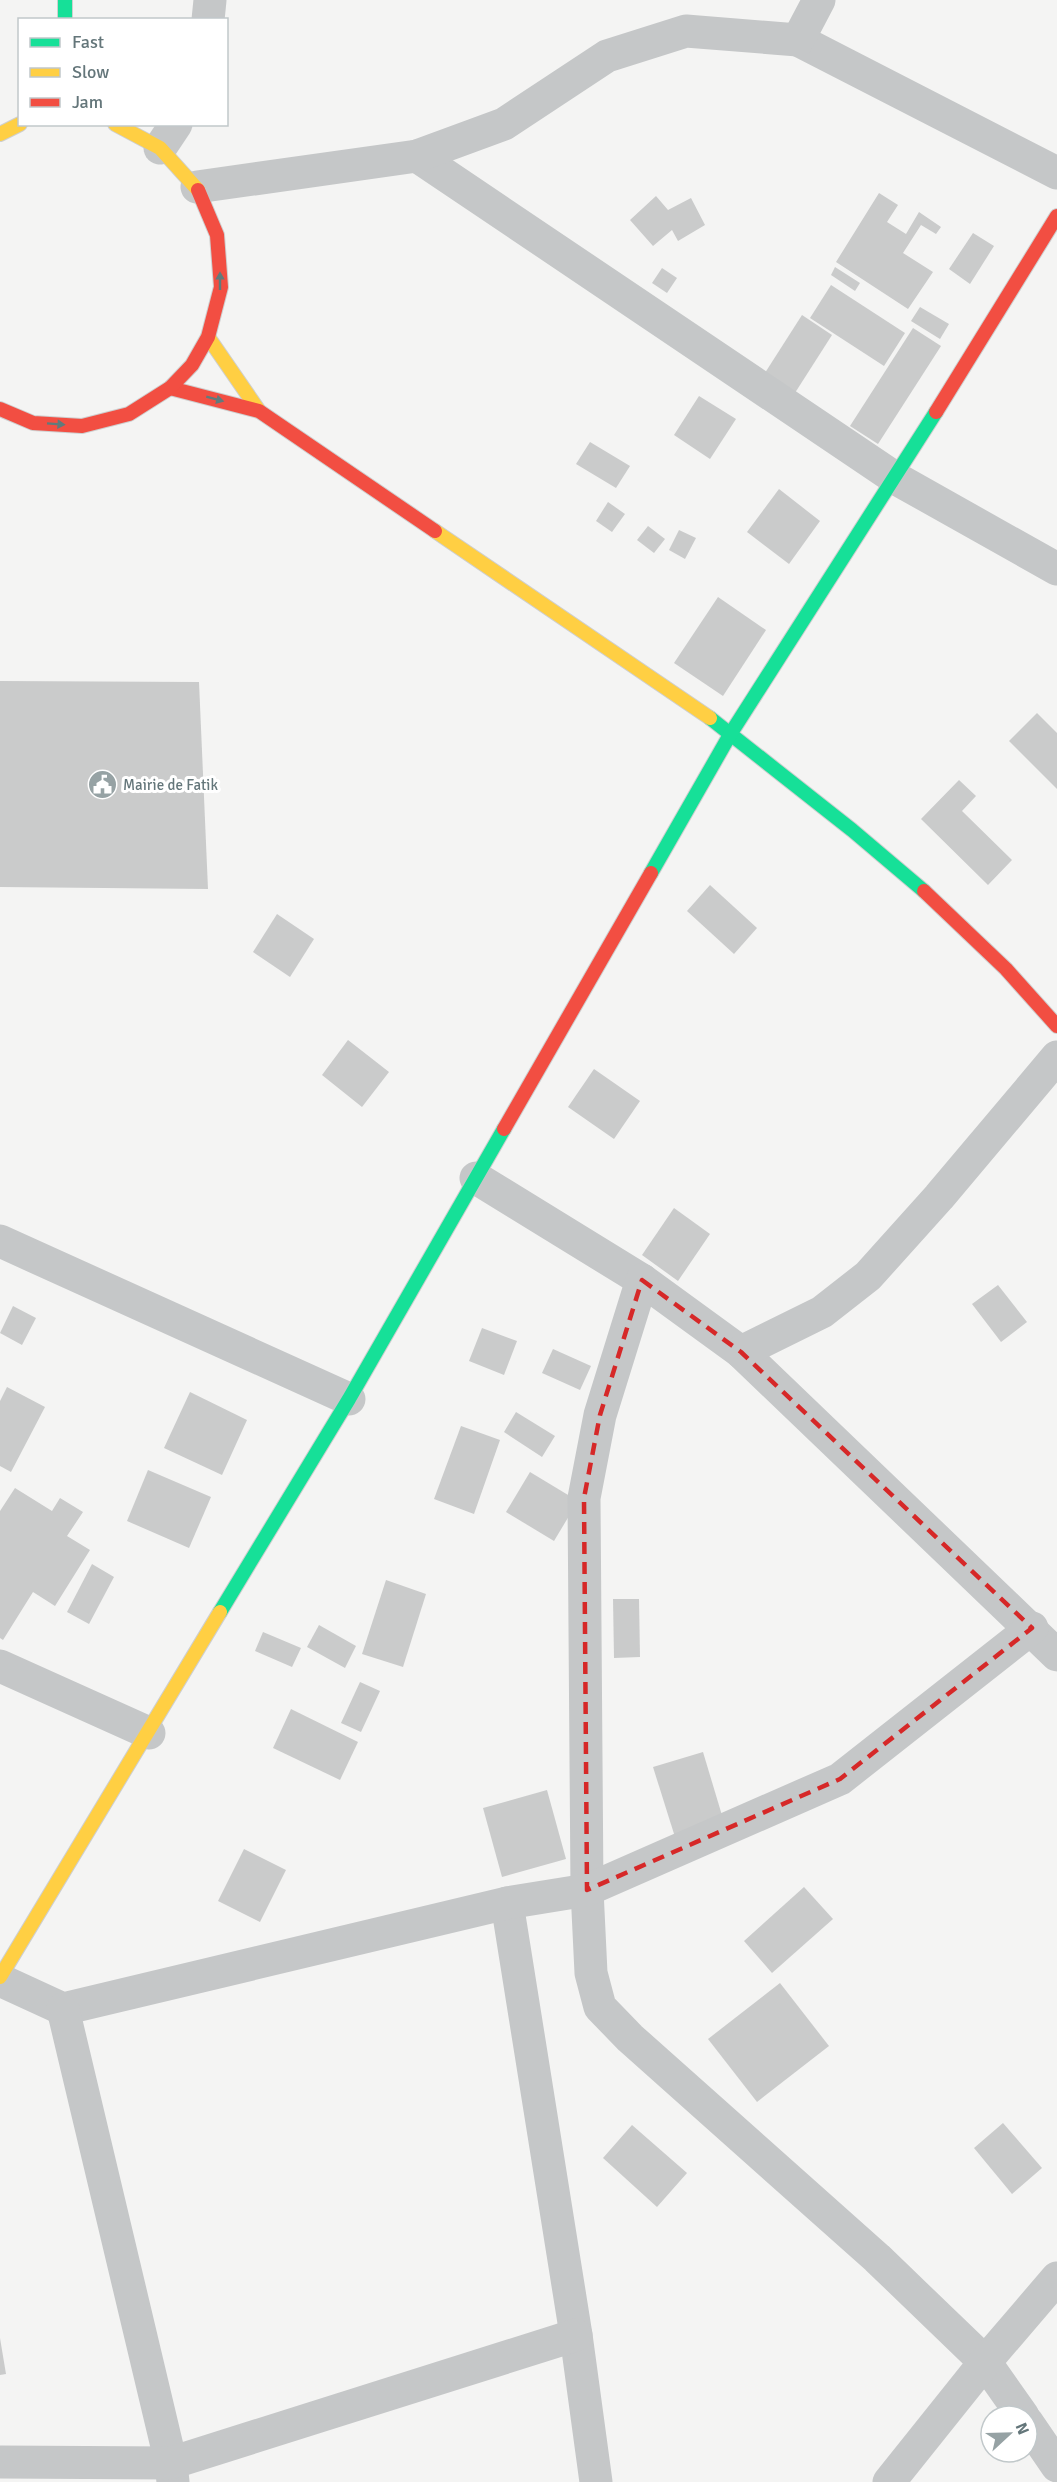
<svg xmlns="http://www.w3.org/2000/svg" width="1057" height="2482" font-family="Signika,sans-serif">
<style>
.building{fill:#cacbcb}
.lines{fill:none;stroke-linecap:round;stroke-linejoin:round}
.fast-casing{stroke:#cecfcf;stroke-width:16}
.slow-casing{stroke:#cecfcf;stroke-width:16}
.jam-casing{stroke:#cecfcf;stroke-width:16}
.street{stroke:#c5c7c8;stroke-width:33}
.fast{stroke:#16e098;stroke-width:14}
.slow{stroke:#ffcf43;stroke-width:14}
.jam{stroke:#f24e42;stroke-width:14}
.oneway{fill:#607b7c}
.marked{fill:none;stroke:#d62828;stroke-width:4.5;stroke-dasharray:12 8;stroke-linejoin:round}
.labels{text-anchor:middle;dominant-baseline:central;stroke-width:6;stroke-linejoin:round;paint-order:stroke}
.poi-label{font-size:15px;fill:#64767a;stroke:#fff;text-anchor:start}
</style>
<rect width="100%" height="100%" fill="#f4f4f3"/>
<g class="building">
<path d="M879,193L898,205L887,222L906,234L919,212L941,227L936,234L921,225L903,253L933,272L908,309L836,262Z"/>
<path d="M656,196L668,210L691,198L705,225L678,241L672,230L653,246L630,220Z"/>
<path d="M973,233L994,246L970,284L949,269Z"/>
<path d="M835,267L860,283L855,291L831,275Z"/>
<path d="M662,268L677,278L667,293L652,283Z"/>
<path d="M831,285L905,333L884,366L810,318Z"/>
<path d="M920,307L949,324L940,339L911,321Z"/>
<path d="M802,315L832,335L793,396L763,376Z"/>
<path d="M913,328L941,346L878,444L850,426Z"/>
<path d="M699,396L736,419L710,459L674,435Z"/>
<path d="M590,442L630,466L616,488L576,464Z"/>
<path d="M779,489L820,521L789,564L747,532Z"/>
<path d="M608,502L625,514L612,532L596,521Z"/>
<path d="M648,526L665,539L654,553L637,540Z"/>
<path d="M679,530L696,538L685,559L669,550Z"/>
<path d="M718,597L766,630L723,696L674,663Z"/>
<path d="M0,681L199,682L208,889L0,887Z"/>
<path d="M1037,713L1057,733V789L1009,741Z"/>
<path d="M959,780L976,796L962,811L1012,860L988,885L921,819Z"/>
<path d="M710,885L757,928L734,954L687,911Z"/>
<path d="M277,914L314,939L290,977L253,952Z"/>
<path d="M348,1040L389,1072L362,1107L322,1075Z"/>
<path d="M594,1069L640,1101L614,1139L568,1107Z"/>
<path d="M674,1208L710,1234L678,1281L642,1255Z"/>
<path d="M998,1285L1027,1322L1001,1342L972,1304Z"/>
<path d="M13,1306L36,1318L22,1345L0,1333Z"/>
<path d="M482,1328L517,1341L504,1375L469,1361Z"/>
<path d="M553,1349L591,1366L580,1390L542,1373Z"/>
<path d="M7,1387L45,1407L11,1472L0,1466V1401Z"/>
<path d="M190,1392L247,1420L222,1475L164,1448Z"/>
<path d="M516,1412L555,1436L542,1457L504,1432Z"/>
<path d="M461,1426L500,1440L474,1514L434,1499Z"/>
<path d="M148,1470L211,1497L189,1548L127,1521Z"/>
<path d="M530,1472L578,1501L554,1541L506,1512Z"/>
<path d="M15,1488L52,1511L60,1498L83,1512L67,1536L90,1550L55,1606L33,1592L3,1640L0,1638V1511Z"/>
<path d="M92,1564L114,1577L89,1624L67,1612Z"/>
<path d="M386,1580L426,1594L403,1667L362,1654Z"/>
<path d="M613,1599H639L640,1657L614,1658Z"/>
<path d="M319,1625L356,1646L345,1668L307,1647Z"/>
<path d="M263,1632L301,1648L292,1667L255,1651Z"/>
<path d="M360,1682L380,1691L361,1732L341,1723Z"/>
<path d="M291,1709L358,1742L340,1780L273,1748Z"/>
<path d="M703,1752L724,1822L675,1837L653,1767Z"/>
<path d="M547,1790L566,1859L502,1877L483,1808Z"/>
<path d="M244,1849L286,1870L260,1922L218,1901Z"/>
<path d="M804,1887L833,1919L772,1973L744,1941Z"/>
<path d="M780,1983L829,2046L757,2102L708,2039Z"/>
<path d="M1003,2123L1042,2168L1012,2194L974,2148Z"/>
<path d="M632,2125L687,2173L657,2207L603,2158Z"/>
<path d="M0,2338L6,2374L0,2375Z"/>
</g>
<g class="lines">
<defs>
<g id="fast">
<path d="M65,0V20"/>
<path d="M710,718L852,830L924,891"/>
<path d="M651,873L731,733L936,412"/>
<path d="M220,1612L349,1399L504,1129"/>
</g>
<g id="slow">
<path d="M115,124L160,148L198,190"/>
<path d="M0,134L20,124"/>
<path d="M208,337L259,411"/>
<path d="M435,531L710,718"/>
<path d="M0,1977L220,1612"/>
</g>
<g id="jam">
<path d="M170,388L259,411L435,531"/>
<path d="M0,409L33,423L82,426L129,414L170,388L192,365L208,337L221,287L217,235L198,190"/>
<path d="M936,412L1057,216"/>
<path d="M924,891L1006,969L1057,1026"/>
<path d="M504,1129L651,873"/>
</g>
</defs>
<use href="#fast" class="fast-casing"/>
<use href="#slow" class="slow-casing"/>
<use href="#jam" class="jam-casing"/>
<g class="street">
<path d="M208,20L210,0"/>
<path d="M798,40L1057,173"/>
<path d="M160,148L176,124"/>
<path d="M417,156L895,478L1057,569"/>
<path d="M197,187L417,156L504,124L607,56L686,31L798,40L819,0"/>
<path d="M476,1178L642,1280L741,1352L1057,1655"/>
<path d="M0,1241L349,1399"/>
<path d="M642,1280L600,1415L584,1498L587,1890L591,1973L600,2007L630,2038L877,2258L985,2362L1023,2416"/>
<path d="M741,1352L822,1312L868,1276L939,1197L1057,1057"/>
<path d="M0,1666L149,1733"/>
<path d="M507,1903L576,2335L596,2482"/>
<path d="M0,1980L63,2009L507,1903L587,1890L840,1779L1032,1628"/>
<path d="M63,2009L171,2463L173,2482"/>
<path d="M1027,2422L1057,2466"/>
<path d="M0,2462L171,2463L576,2335"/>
<path d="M889,2482L985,2362L1057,2278"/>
</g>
<use href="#fast" class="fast"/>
<use href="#slow" class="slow"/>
<use href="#jam" class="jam"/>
</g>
<defs><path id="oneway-solid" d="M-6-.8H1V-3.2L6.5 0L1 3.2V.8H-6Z" transform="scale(1.5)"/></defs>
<g class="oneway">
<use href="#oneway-solid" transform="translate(220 281) rotate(-90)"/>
<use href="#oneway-solid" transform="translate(215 399) rotate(15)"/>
<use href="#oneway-solid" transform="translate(56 424) rotate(4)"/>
</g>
<path class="marked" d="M642,1280L741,1352L1032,1628L840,1779L587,1890L584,1498L600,1415Z"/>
<defs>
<symbol id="civic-disc" viewBox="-11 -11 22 22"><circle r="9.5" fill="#96a2a4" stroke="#fff"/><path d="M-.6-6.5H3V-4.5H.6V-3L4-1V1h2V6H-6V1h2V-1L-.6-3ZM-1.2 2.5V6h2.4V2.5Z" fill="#fff"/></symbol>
</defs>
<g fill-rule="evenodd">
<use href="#civic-disc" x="86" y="768" width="33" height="33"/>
</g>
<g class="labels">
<g class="poi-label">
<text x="123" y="785">Mairie de Fatik</text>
</g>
</g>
<rect x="18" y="18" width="210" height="108" fill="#ffffff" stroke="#c1c8ca" stroke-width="1.5"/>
<rect x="30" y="38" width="30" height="9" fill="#16e098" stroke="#c1c8ca" stroke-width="1.5"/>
<text x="72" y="48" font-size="18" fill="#64767a">Fast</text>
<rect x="30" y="68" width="30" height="9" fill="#ffcf43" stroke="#c1c8ca" stroke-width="1.5"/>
<text x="72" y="78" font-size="18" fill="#64767a">Slow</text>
<rect x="30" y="98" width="30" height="9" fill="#f24e42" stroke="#c1c8ca" stroke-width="1.5"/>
<text x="72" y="108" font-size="18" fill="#64767a">Jam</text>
<g transform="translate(1009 2434) rotate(68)"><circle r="28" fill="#ffffff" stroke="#c1c8ca" stroke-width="1.5"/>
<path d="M0-4.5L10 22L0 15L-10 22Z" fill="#96a2a4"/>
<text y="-9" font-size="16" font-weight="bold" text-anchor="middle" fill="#64767a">N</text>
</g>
</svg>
